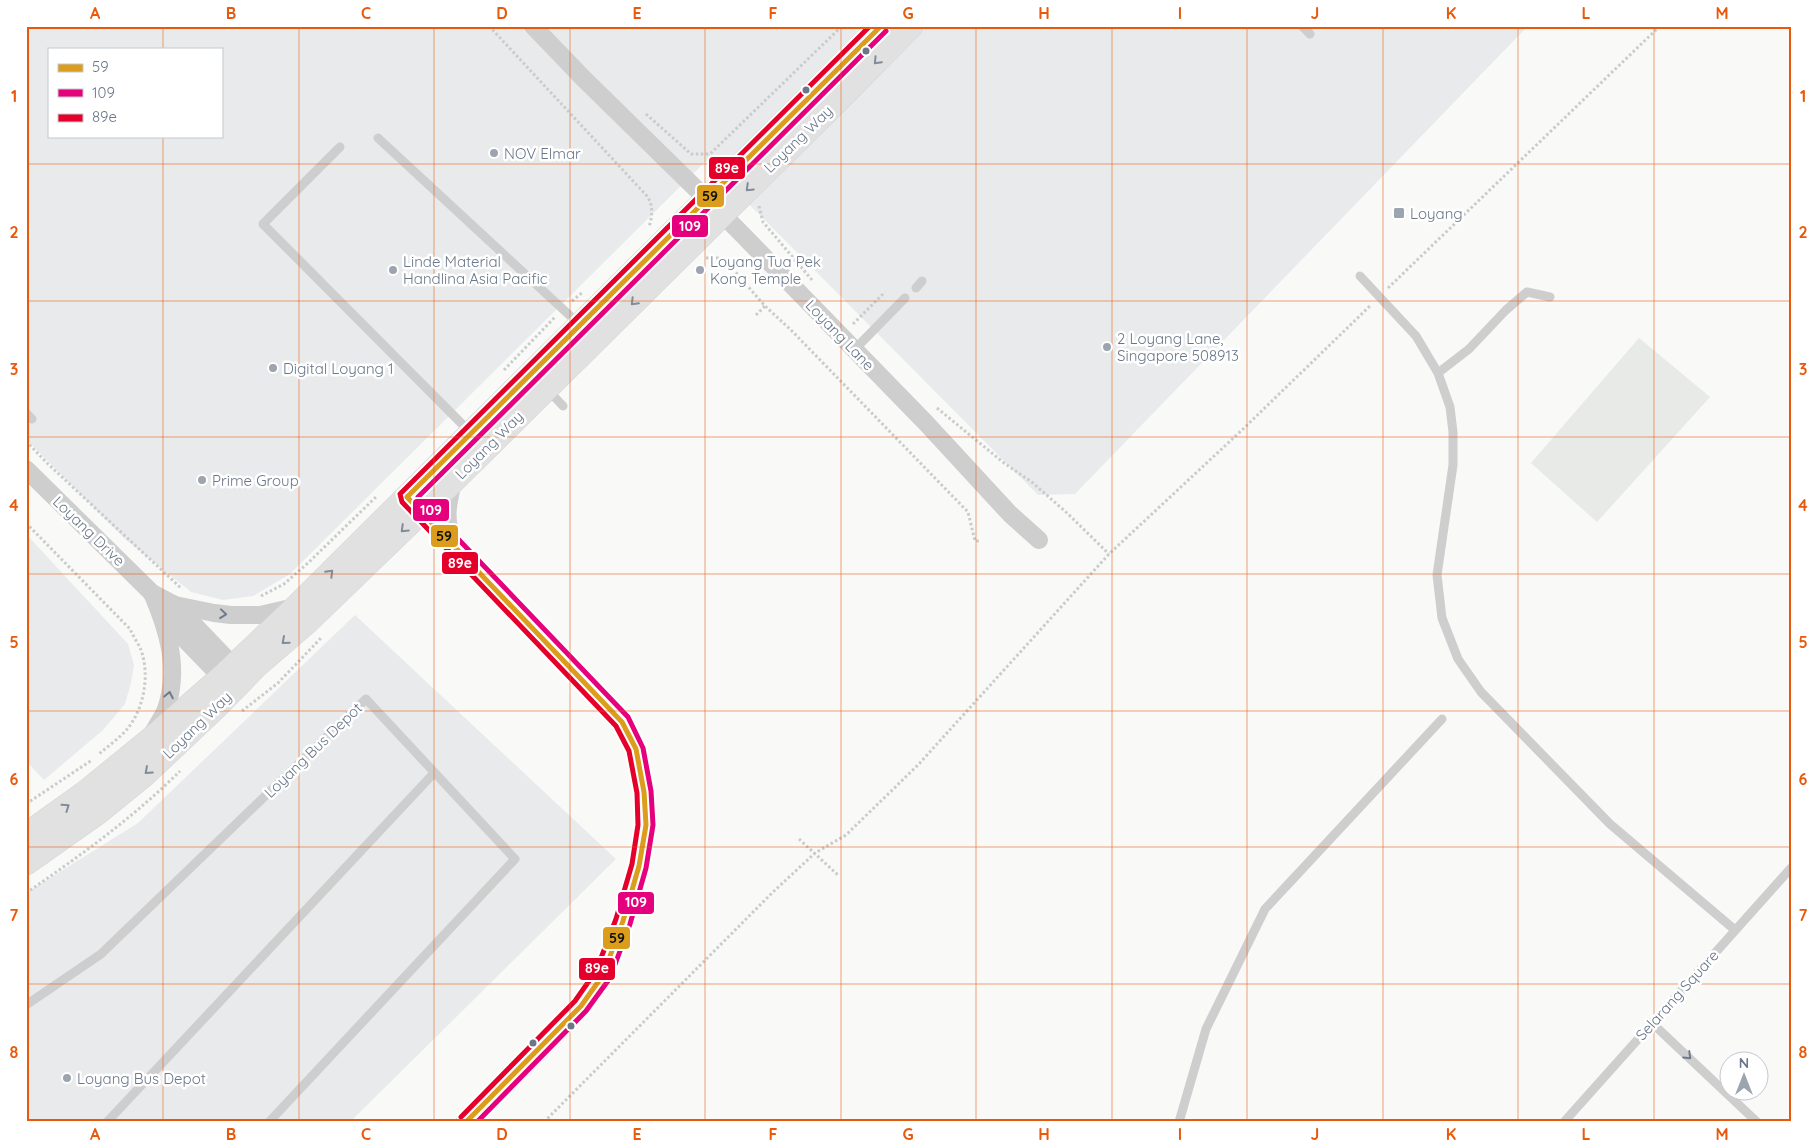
<svg xmlns="http://www.w3.org/2000/svg" width="1817" height="1148" font-family="Quicksand,sans-serif">
<style>
.built{fill:#e9eaeb;fill-rule:evenodd}
.green{fill:#e7eae6}
.lines{fill:none;stroke-linecap:round;stroke-linejoin:round}
.secondary-casing{stroke:#d5d6d7;stroke-width:25}
.path{stroke:#cacbcd;stroke-width:3;stroke-dasharray:2.5 2.5;stroke-linecap:butt}
.service{stroke:#cececf;stroke-width:9}
.minor{stroke:#cececf;stroke-width:18}
.tertiary{stroke:#cececf;stroke-width:21}
.secondary{stroke:#e1e1e2;stroke-width:24}
.bus-1-casing{stroke:#fff;stroke-width:9}
.bus-2-casing{stroke:#fff;stroke-width:9}
.bus-3-casing{stroke:#fff;stroke-width:9}
.bus-1{stroke:#db9d1b;stroke-width:5}
.bus-2{stroke:#e5007d;stroke-width:5}
.bus-3{stroke:#e4002b;stroke-width:5}
.oneway{stroke:#818c9a}
.oneway2{stroke:#6e7b8c}
.grid{fill:none;stroke:#e8590c;stroke-width:1;stroke-opacity:0.55}
.bus-dot{fill:#697788;stroke:#fff;stroke-width:2}
.poi-dot{fill:#9ba4af;stroke:#fff;stroke-width:2}
.labels{text-anchor:middle;dominant-baseline:central;stroke-width:5;stroke-linejoin:round;paint-order:stroke}
.street-label{font-size:15px;fill:#697788;stroke:#fff}
.poi-label{font-size:15px;fill:#697788;stroke:#fff;text-anchor:start}
.line-badge{stroke:#fff;stroke-width:2}
.badge-label{font-size:14px;text-anchor:middle;font-weight:bold;fill:#fff}
.pale-badge-label{font-size:14px;text-anchor:middle;font-weight:bold;fill:#111}
.neatline{fill:none;stroke:#e8590c;stroke-width:2}
.grid-label{font-size:16px;text-anchor:middle;font-weight:bold;fill:#e8590c}
</style>
<rect width="100%" height="100%" fill="#f9f9f8"/>
<g class="built">
<path d="M26,26H1528L1075,494L1038,495L706,161L290,574L253,596L223,600L191,592L124,538L26,439ZM49,49H221V136H49Z"/>
<path d="M26,534L128,644L134,665L131,683L125,704L103,730L44,780L26,761Z"/>
<path d="M355,615L616,859L350,1122H26V893L138,823Z"/>
</g>
<path class="green" d="M1639,338L1710,397L1597,522L1531,463Z"/>
<g class="lines">
<defs>
<g id="secondary">
<path d="M26,835L85,793L150,740L222,677L296,607L881,26"/>
<path d="M26,863L97,813L145,774L215,708L257,665L308,621L451,483L840,98L911,26"/>
</g>
</defs>
<use href="#secondary" class="secondary-casing"/>
<g class="path">
<path d="M489,26L647,196C654,206 652,217 649,227"/>
<path d="M646,114L691,154H710L842,26"/>
<path d="M759,206L763,222L812,280"/>
<path d="M706,258H718L731,267L765,306L791,330L968,512L975,541H981"/>
<path d="M801,265L805,259"/>
<path d="M1388,288L1660,26"/>
<path d="M572,301L583,292"/>
<path d="M756,315L765,306"/>
<path d="M853,324L885,292"/>
<path d="M504,370L555,317"/>
<path d="M937,408L1004,463L1033,483L1067,513L1109,554"/>
<path d="M26,441L48,464L182,589"/>
<path d="M26,523L130,629C133,636 138,643 141,650C150,675 144,708 128,728C120,738 108,746 99,754"/>
<path d="M261,596L284,584L308,563L377,496"/>
<path d="M242,711L278,683L322,637"/>
<path d="M26,804L92,760"/>
<path d="M799,839L839,876"/>
<path d="M26,893C80,856 134,817 180,771"/>
<path d="M544,1122L773,892L815,853L846,835L918,765L1109,554L1242,430L1371,305"/>
</g>
<g class="service">
<path d="M1302,26L1310,34"/>
<path d="M378,138L580,325"/>
<path d="M340,147L263,224L471,433"/>
<path d="M1360,276L1416,336L1438,373L1450,407L1453,432V465L1437,575L1442,618L1458,659L1481,692L1610,824L1735,930"/>
<path d="M916,288L922,281"/>
<path d="M854,350L905,298"/>
<path d="M1438,373L1469,349L1506,310L1527,292L1550,297"/>
<path d="M547,389L563,406"/>
<path d="M26,413L32,419"/>
<path d="M26,1005L101,954L366,699L515,859L269,1122"/>
<path d="M1652,1023L1757,1122"/>
<path d="M107,1122L434,773"/>
<path d="M1179,1122L1206,1029L1265,909L1442,719"/>
<path d="M1564,1122L1791,868"/>
</g>
<g class="minor">
<path d="M533,26L583,78L736,228L926,423L1010,514L1039,540"/>
<path d="M26,469L152,593L175,605L214,613L231,615H260L295,607"/>
<path d="M152,593C168,630 180,669 166,709C163,717 157,725 153,733"/>
<path d="M175,605L242,675"/>
<path d="M166,620L229,685"/>
</g>
<g class="tertiary">
<path d="M451,483C446,506 443,518 451,541"/>
<path d="M410,499L622,722L636,749L644,792L646,825L639,866L623,921L603,975L581,1006L466,1122"/>
</g>
<use href="#secondary" class="secondary"/>
<defs>
<path id="bus-1" d="M466,1122L581,1006L603,975L623,921L639,866L646,825L644,792L636,749L622,722L407,497L881,26"/>
<path id="bus-2" d="M477,1122L586,1011L610,978L630,924L646,868L653,825L651,791L643,748L628,717L418,497L886,31"/>
<path id="bus-3" d="M461,1117L575,1001L596,971L616,919L632,864L638,825L637,793L629,751L616,726L402,502L400,494L870,26"/>
</defs>
<use href="#bus-1" class="bus-1-casing"/>
<use href="#bus-2" class="bus-2-casing"/>
<use href="#bus-3" class="bus-3-casing"/>
<use href="#bus-1" class="bus-1"/>
<use href="#bus-2" class="bus-2"/>
<use href="#bus-3" class="bus-3"/>
</g>
<defs><path id="oneway-chevron" d="M-2-3.5L2.5 0L-2 3.5" fill="none" stroke-width="1.6" stroke-linecap="round" stroke-linejoin="round" transform="scale(1.25)"/></defs>
<g class="oneway">
<use href="#oneway-chevron" transform="translate(877 61) rotate(134)"/>
<use href="#oneway-chevron" transform="translate(749 188) rotate(136)"/>
<use href="#oneway-chevron" transform="translate(634 302) rotate(135)"/>
<use href="#oneway-chevron" transform="translate(404 529) rotate(136)"/>
<use href="#oneway-chevron" transform="translate(330 573) rotate(-45)"/>
<use href="#oneway-chevron" transform="translate(285 641) rotate(139)"/>
<use href="#oneway-chevron" transform="translate(148 771) rotate(138)"/>
<use href="#oneway-chevron" transform="translate(66 807) rotate(-35)"/>
</g>
<g class="oneway2">
<use href="#oneway-chevron" transform="translate(223 614) rotate(6)"/>
<use href="#oneway-chevron" transform="translate(169 695) rotate(-79)"/>
<use href="#oneway-chevron" transform="translate(1688 1056) rotate(44)"/>
</g>
<path class="grid" d="M163,26V49M299,26V1122M434,26V1122M570,26V1122M705,26V1122M841,26V1122M976,26V1122M1112,26V1122M1247,26V1122M1383,26V1122M1518,26V1122M1654,26V1122M163,136V1122M26,164H1791M26,301H1791M26,437H1791M26,574H1791M26,711H1791M26,847H1791M26,984H1791"/>
<g class="bus-dot">
<circle cx="866" cy="51" r="4.5"/>
<circle cx="806" cy="90" r="4.5"/>
<circle cx="571" cy="1026" r="4.5"/>
<circle cx="533" cy="1043" r="4.5"/>
</g>
<g class="poi-dot">
<circle cx="494" cy="153" r="5"/>
<rect x="1393" y="207" width="12" height="12" rx="2.5"/>
<circle cx="393" cy="270" r="5"/>
<circle cx="700" cy="270" r="5"/>
<circle cx="1107" cy="347" r="5"/>
<circle cx="273" cy="368" r="5"/>
<circle cx="202" cy="480" r="5"/>
<circle cx="67" cy="1078" r="5"/>
</g>
<g class="labels">
<g class="street-label">
<text transform="translate(798 139) rotate(-44)">Loyang Way</text>
<text transform="translate(840 335) rotate(46)">Loyang Lane</text>
<text transform="translate(489 445) rotate(-45)">Loyang Way</text>
<text transform="translate(89 531) rotate(44)">Loyang Drive</text>
<text transform="translate(197 725) rotate(-44)">Loyang Way</text>
<text transform="translate(313 750) rotate(-44)">Loyang Bus Depot</text>
<text transform="translate(1677 995) rotate(-48)">Selarang Square</text>
</g>
<g class="poi-label">
<text x="504" y="153">NOV Elmar</text>
<text x="1410" y="213">Loyang</text>
<text x="403" y="261">Linde Material<tspan x="403" dy="17">Handlina Asia Pacific</tspan></text>
<text x="710" y="261">Loyang Tua Pek<tspan x="710" dy="17">Kong Temple</tspan></text>
<text x="1117" y="338">2 Loyang Lane,<tspan x="1117" dy="17">Singapore 508913</tspan></text>
<text x="283" y="368">Digital Loyang 1</text>
<text x="212" y="480">Prime Group</text>
<text x="77" y="1078">Loyang Bus Depot</text>
</g>
</g>
<g class="line-badge">
<rect x="708" y="156" width="38" height="24" rx="5" fill="#e4002b"/>
<rect x="696" y="184" width="29" height="24" rx="5" fill="#db9d1b"/>
<rect x="671" y="214" width="38" height="24" rx="5" fill="#e5007d"/>
<rect x="412" y="498" width="38" height="24" rx="5" fill="#e5007d"/>
<rect x="430" y="524" width="29" height="24" rx="5" fill="#db9d1b"/>
<rect x="441" y="551" width="38" height="24" rx="5" fill="#e4002b"/>
<rect x="617" y="891" width="38" height="24" rx="5" fill="#e5007d"/>
<rect x="602" y="926" width="29" height="24" rx="5" fill="#db9d1b"/>
<rect x="578" y="957" width="38" height="24" rx="5" fill="#e4002b"/>
</g>
<g class="badge-label">
<text x="727" y="173">89e</text>
<text x="690" y="231">109</text>
<text x="431" y="515">109</text>
<text x="460" y="568">89e</text>
<text x="636" y="907">109</text>
<text x="597" y="973">89e</text>
</g>
<g class="pale-badge-label">
<text x="710" y="201">59</text>
<text x="444" y="541">59</text>
<text x="617" y="943">59</text>
</g>
<rect width="1817" height="1148" fill="none" stroke="#ffffff" stroke-width="55"/>
<rect x="48" y="48" width="175" height="90" fill="#ffffff" stroke="#c3c9cf"/>
<rect x="58" y="64" width="25" height="8" fill="#db9d1b" stroke="#c3c9cf"/>
<text x="92" y="72" font-size="15" fill="#697788">59</text>
<rect x="58" y="89" width="25" height="8" fill="#e5007d" stroke="#c3c9cf"/>
<text x="92" y="98" font-size="15" fill="#697788">109</text>
<rect x="58" y="114" width="25" height="8" fill="#e4002b" stroke="#c3c9cf"/>
<text x="92" y="122" font-size="15" fill="#697788">89e</text>
<g transform="translate(1744 1076)"><circle r="24" fill="#ffffff" stroke="#c3c9cf"/>
<path d="M0-4L9 19L0 12L-9 19Z" fill="#9ba4af"/>
<text y="-8" font-size="14" font-weight="bold" text-anchor="middle" fill="#697788">N</text>
</g>
<rect x="28" y="28" width="1762" height="1092" class="neatline"/>
<g class="grid-label">
<text x="95" y="19">A</text>
<text x="231" y="19">B</text>
<text x="366" y="19">C</text>
<text x="502" y="19">D</text>
<text x="637" y="19">E</text>
<text x="773" y="19">F</text>
<text x="908" y="19">G</text>
<text x="1044" y="19">H</text>
<text x="1180" y="19">I</text>
<text x="1315" y="19">J</text>
<text x="1451" y="19">K</text>
<text x="1586" y="19">L</text>
<text x="1722" y="19">M</text>
<text x="14" y="102">1</text>
<text x="1803" y="102">1</text>
<text x="14" y="238">2</text>
<text x="1803" y="238">2</text>
<text x="14" y="375">3</text>
<text x="1803" y="375">3</text>
<text x="14" y="511">4</text>
<text x="1803" y="511">4</text>
<text x="14" y="648">5</text>
<text x="1803" y="648">5</text>
<text x="14" y="785">6</text>
<text x="1803" y="785">6</text>
<text x="14" y="921">7</text>
<text x="1803" y="921">7</text>
<text x="14" y="1058">8</text>
<text x="1803" y="1058">8</text>
<text x="95" y="1140">A</text>
<text x="231" y="1140">B</text>
<text x="366" y="1140">C</text>
<text x="502" y="1140">D</text>
<text x="637" y="1140">E</text>
<text x="773" y="1140">F</text>
<text x="908" y="1140">G</text>
<text x="1044" y="1140">H</text>
<text x="1180" y="1140">I</text>
<text x="1315" y="1140">J</text>
<text x="1451" y="1140">K</text>
<text x="1586" y="1140">L</text>
<text x="1722" y="1140">M</text>
</g>
</svg>
